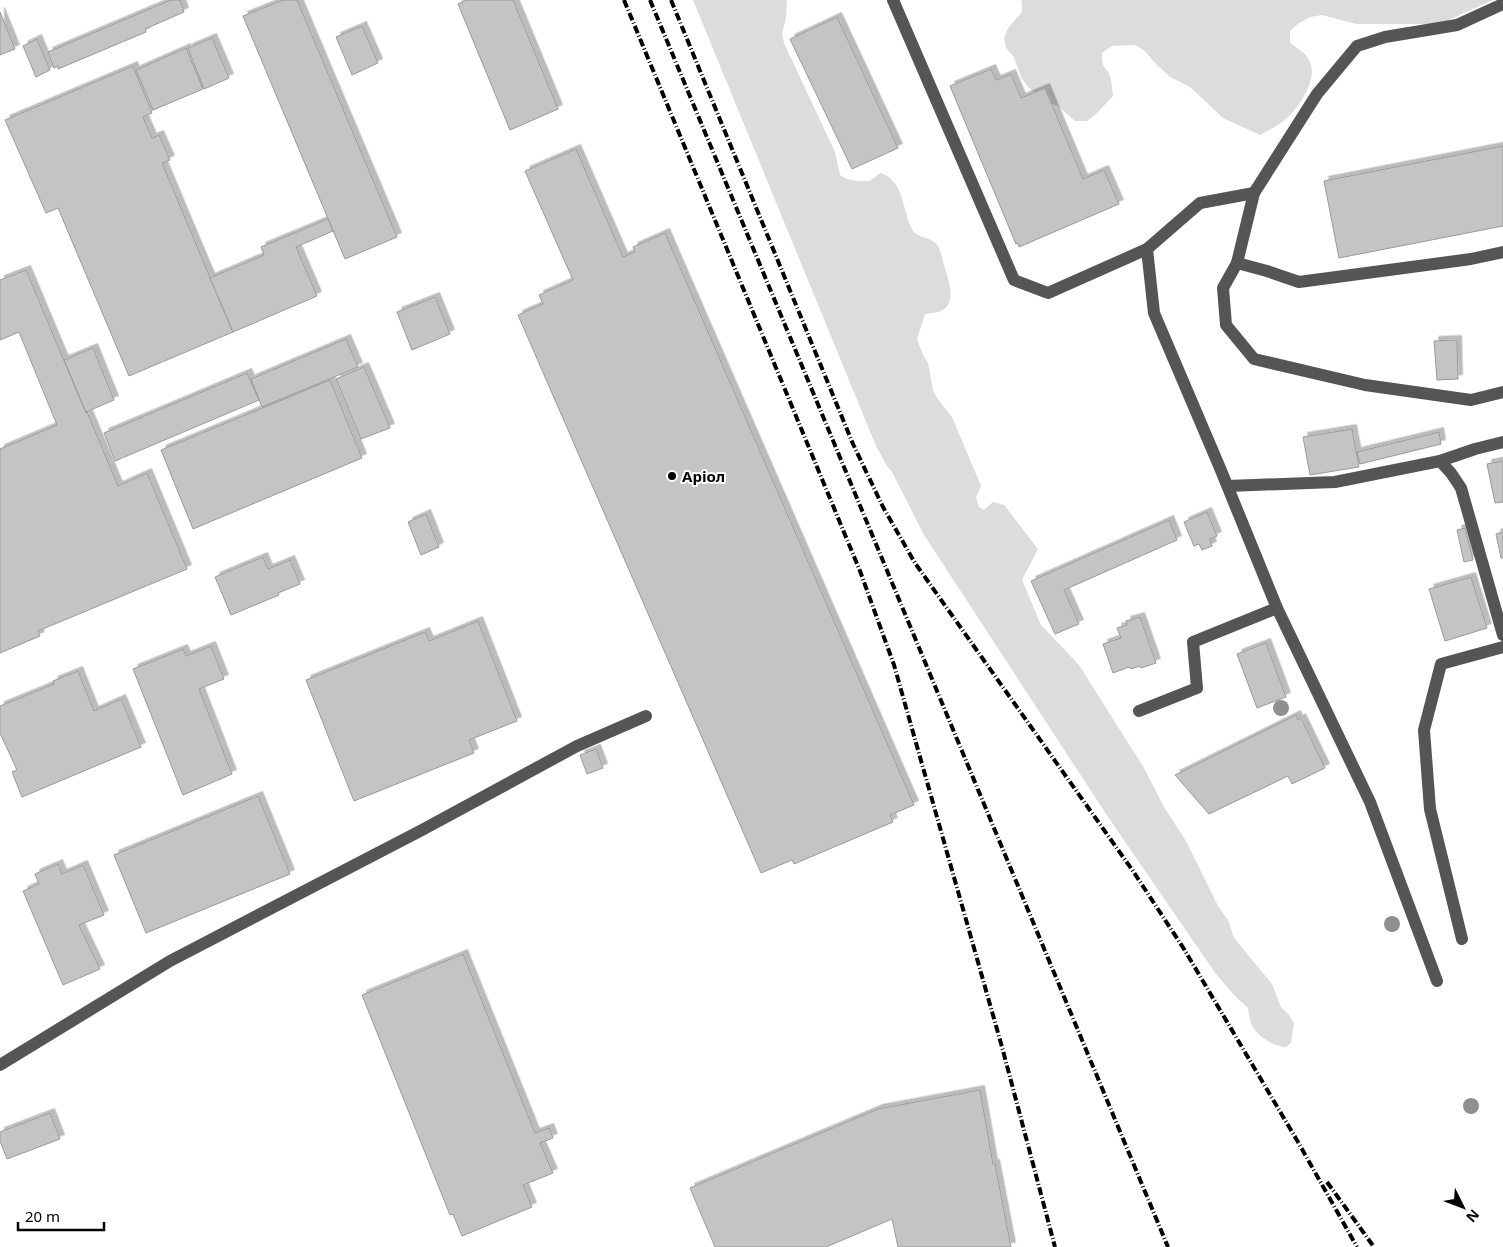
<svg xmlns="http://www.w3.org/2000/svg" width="1503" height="1247" font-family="'Noto Sans',sans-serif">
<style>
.green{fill:#dcdcdc}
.building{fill:#c4c4c4;stroke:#999;filter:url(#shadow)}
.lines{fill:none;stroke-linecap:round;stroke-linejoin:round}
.minor{stroke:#555;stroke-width:12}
.rail{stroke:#000;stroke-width:4;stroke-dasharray:8 2.5 1 2.5;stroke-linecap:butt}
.tree{fill:#8f8f8f}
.poi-dot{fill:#000;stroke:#fff;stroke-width:2}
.labels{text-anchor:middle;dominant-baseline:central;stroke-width:4;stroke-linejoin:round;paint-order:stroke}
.poi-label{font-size:15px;font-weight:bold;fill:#000;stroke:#fff;text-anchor:start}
</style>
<defs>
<filter id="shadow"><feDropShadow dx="4.5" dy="-4.5" stdDeviation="0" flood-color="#0004"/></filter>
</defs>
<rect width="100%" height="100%" fill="#fff"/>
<g class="green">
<path d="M693,0H787L786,18L782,34L784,43L835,152L840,175C849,182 859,181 870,181L880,173C904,180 902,208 911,227C915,239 932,236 938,246C941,251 942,259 944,265C948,278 958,303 941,311C936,313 930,313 925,314L917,339L923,355L928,363L933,390L937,398L952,417L981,486L976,497L979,507L984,510L993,502L1004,505L1038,549L1022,580L1041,625L1079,665L1144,768L1164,807L1186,841L1218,906L1228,920L1234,938L1272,984L1281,1007L1289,1015L1294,1024L1291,1043L1286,1047C1276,1047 1262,1039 1255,1030C1250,1024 1249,1015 1248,1008L1234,995L1216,974L1108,817L924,535L892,472L887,466L876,446Z"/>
<path d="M1020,0H1493L1444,22L1435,24H1356L1322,15L1310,17L1299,23L1290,31V43C1299,49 1308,54 1311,65C1316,80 1300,106 1289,116C1281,124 1270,130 1260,135L1223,118L1190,87L1170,77L1153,61L1145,51L1135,45L1112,46L1102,53C1102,65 1102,63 1108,72C1112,79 1112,88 1113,96L1096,114L1087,121H1075L1058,106L1047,102L1028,87L1021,77L1014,57L1006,48L1004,38L1008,28L1022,12V1Z"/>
</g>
<g class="building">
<path d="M171,0H180L184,12L145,29L146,32L58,69V66L54,68L48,52Z"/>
<path d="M283,0H297L397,237L345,259L243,16Z"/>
<path d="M466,0H513L558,109L510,130L458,4Z"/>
<path d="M0,12L15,49L0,55Z"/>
<path d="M837,17L898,148L852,169L790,39Z"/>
<path d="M362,26L378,63L352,75L336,37Z"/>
<path d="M212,38L229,78L204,89L188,48Z"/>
<path d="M37,39L50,70L36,77L23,46Z"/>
<path d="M186,48L203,89L153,110L136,70Z"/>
<path d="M133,66L152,113L143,117L152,138L159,135L170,160L162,163L233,332L129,376L58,208L46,213L5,120Z"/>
<path d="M991,69L996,80L1011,74L1021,98L1045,88L1083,179L1104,170L1119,204L1019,247L1018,243L1016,244L950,86Z"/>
<path d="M1503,146V226L1339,258L1324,181Z"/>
<path d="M576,149L623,257L635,252L633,247L665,233L914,805L890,815L893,822L794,864L792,860L761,873L518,315L543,304L539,295L573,280L525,171Z"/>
<path d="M328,219L333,231L296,247L317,296L233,332L210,278L264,255L261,247Z"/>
<path d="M26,270L86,413L87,412L118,486L147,473L187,569L38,631L40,636L0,653V449L57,425L19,332L0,340V280Z"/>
<path d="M435,297L450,334L412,350L397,312Z"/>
<path d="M346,339L358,367L262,407L251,379Z"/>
<path d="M1457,340L1458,379L1437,380L1434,341Z"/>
<path d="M93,348L114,400L86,412L64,360Z"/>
<path d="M364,367L390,428L361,439L336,379Z"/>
<path d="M247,373L259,400L115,461L104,433Z"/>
<path d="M330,380L362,458L193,529L161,450Z"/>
<path d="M1352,429L1359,467L1310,475L1303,437Z"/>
<path d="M1439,432L1441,444L1360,464L1357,452Z"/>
<path d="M1503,461V502L1495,503L1487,464Z"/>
<path d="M1207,512L1217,536L1210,539L1212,546L1202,550L1199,544L1194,546L1184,522Z"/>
<path d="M426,514L439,547L421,555L408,522Z"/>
<path d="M1169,520L1177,540L1064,590L1079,624L1055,634L1031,581Z"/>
<path d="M1465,528L1473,560L1464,562L1457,530Z"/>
<path d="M1503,532V558H1501L1496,534Z"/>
<path d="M263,557L268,569L290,560L300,584L278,593L279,595L231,615L215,577Z"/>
<path d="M1471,577L1487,628L1445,641L1429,589Z"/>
<path d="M1140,617L1156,663L1141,668L1140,666L1131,669L1129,667L1113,673L1103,644L1121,638L1117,628L1127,625L1126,621Z"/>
<path d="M478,621L517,721L469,740L474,753L354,801L306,680L425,632L429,641Z"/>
<path d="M1266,643L1286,697L1257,708L1237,654Z"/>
<path d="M211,646L224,679L199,689L232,774L183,795L133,669L183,649L186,656Z"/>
<path d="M78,671L94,711L121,699L141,747L22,797L12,772L17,770L0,733V706L54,684L53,681Z"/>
<path d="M1296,715L1298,720L1301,718L1325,768L1292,784L1288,776L1209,814L1175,775Z"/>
<path d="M596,749L603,768L587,774L580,755Z"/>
<path d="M258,796L290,874L146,933L114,855Z"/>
<path d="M58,864L62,874L83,865L104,915L79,925L100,969L63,985L23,891L39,884L35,874Z"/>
<path d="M463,954L535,1133L549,1128L553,1138L540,1143L553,1173L523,1185L532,1207L462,1236L453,1214L450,1215L362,995Z"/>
<path d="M980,1090L993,1164H995L1011,1247H898L892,1219L826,1247H715L690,1188L878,1109Z"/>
<path d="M50,1113L60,1139L7,1159L0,1141V1132Z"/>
</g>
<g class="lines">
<g class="minor">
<path d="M893,0L1014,280L1048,293L1147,249"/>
<path d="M1503,4L1457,25L1385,37L1357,46L1317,94L1254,193L1237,263L1223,288L1226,325L1254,359L1365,385L1471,400L1503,392"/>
<path d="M1254,193L1200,203L1147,249L1154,313L1220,468L1277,608L1370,802L1437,981"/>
<path d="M1237,263L1267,271L1299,282L1471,259L1503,252"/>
<path d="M1440,461L1475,449L1503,442"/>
<path d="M1228,486L1335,482L1440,461L1451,473L1461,488L1503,635"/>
<path d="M1139,711L1197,688L1193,642L1277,608"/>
<path d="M1462,939L1430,809L1424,730L1441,664L1503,647"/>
<path d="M0,1065L170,961L422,830L577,746L646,716"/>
</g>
<g class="rail">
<path d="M624,0L860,571L894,665L1002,1047L1055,1247"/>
<path d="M650,0L1168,1247"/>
<path d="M671,0L853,444L883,507L915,563L1133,871L1184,949L1298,1142L1357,1247"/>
<path d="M1327,1182L1374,1247"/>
</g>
</g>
<g class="tree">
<circle cx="1281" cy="708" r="8"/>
<circle cx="1392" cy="924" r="8"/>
<circle cx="1471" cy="1106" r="8"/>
</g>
<circle class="poi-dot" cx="672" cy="476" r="5"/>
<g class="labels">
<g class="poi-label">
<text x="682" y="476">Аріол</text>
</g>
</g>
<g transform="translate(1463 1207) rotate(132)" stroke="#ffffff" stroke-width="4" paint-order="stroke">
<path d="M0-4L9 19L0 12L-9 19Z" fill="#000000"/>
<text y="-8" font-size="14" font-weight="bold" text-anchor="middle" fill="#000000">N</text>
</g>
<path d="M18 1222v8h86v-8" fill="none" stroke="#000000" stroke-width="2.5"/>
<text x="25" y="1222" font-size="15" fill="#000000" stroke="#ffffff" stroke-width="4" paint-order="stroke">20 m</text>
</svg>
